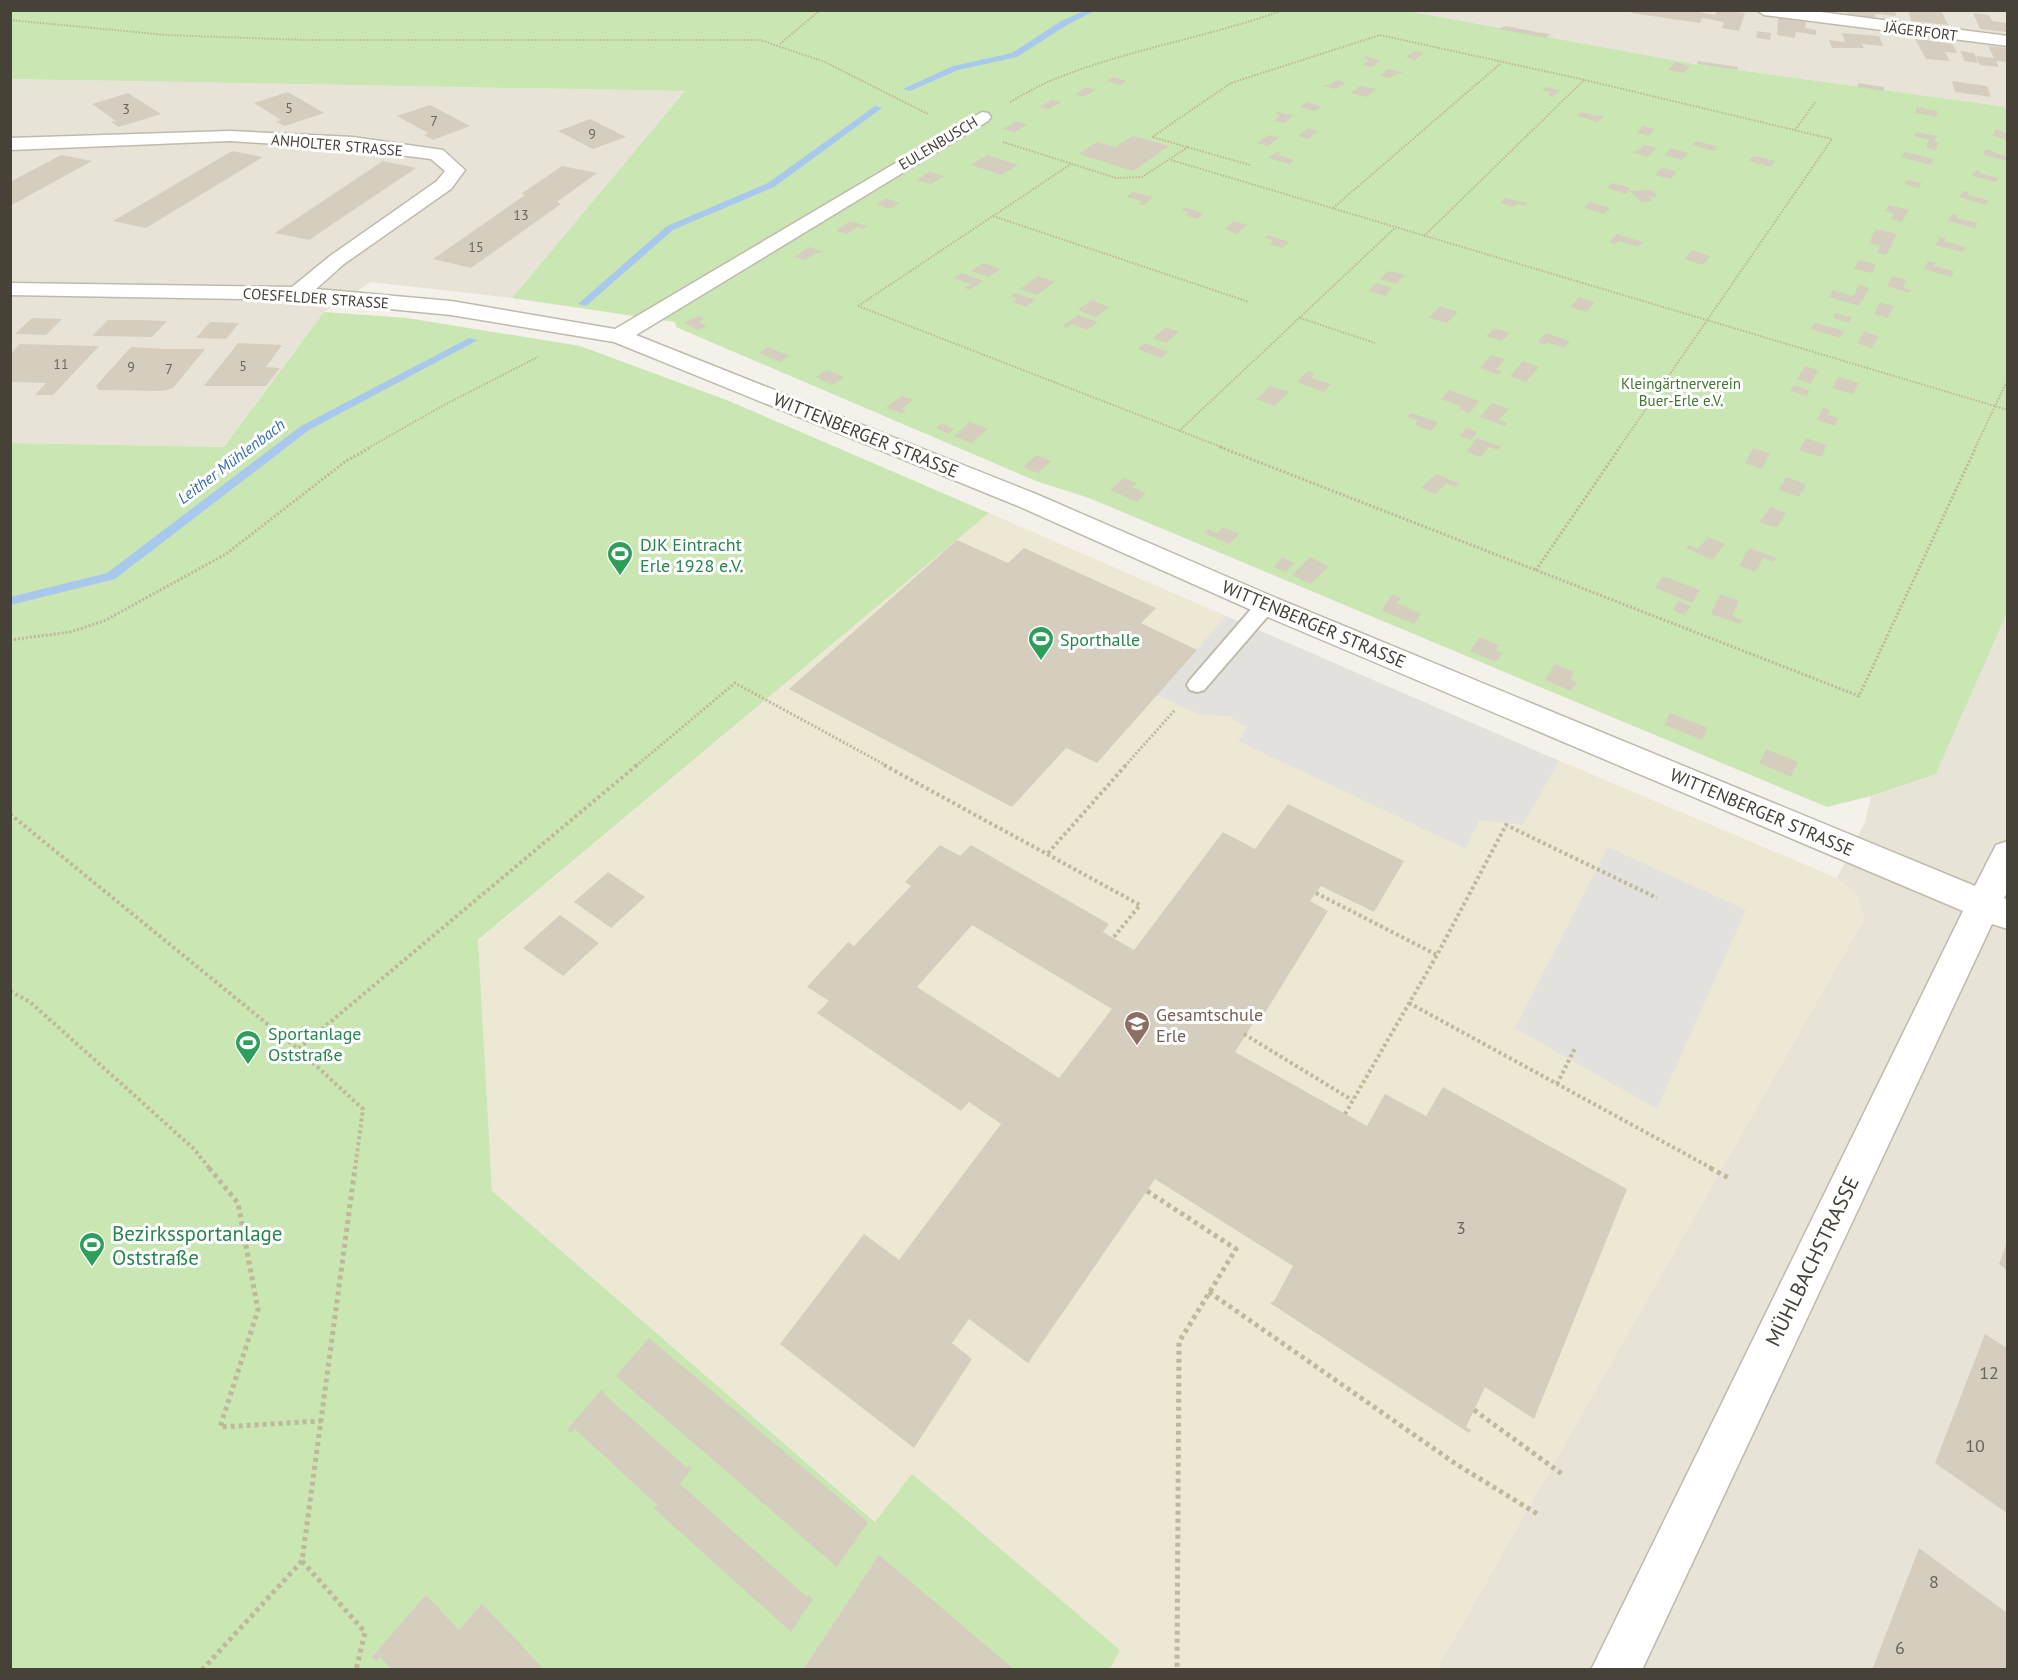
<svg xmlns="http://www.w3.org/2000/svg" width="2018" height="1680" font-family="'PT Sans',sans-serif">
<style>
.residential{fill:#e7e4d7}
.education{fill:#ece8d3}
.green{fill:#c9e6b3}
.parking{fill:#e2e1dd}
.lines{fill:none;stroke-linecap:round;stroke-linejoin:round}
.stream{fill:#a8c9ed;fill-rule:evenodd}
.building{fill:#d5cebe;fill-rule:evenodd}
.lane-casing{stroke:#bfbaab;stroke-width:4}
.street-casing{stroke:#bfbaab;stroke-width:3}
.path-far3{stroke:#c0b89d;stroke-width:2;stroke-dasharray:1.5 1.5;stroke-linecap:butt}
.path-far2{stroke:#c0b89d;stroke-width:3;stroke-dasharray:2 2;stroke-linecap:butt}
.path-far1{stroke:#c0b89d;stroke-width:4;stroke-dasharray:3 3;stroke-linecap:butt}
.path{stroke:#c0b89d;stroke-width:5;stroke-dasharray:4 4;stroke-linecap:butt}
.lane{fill:#fff;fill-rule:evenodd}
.street{fill:#fff;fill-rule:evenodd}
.labels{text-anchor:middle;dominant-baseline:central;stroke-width:6;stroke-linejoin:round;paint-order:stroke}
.far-number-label{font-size:14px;fill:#6a6559}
.far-street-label{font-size:15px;fill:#474237;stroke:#fff}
.far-park-label{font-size:15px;fill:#40762d;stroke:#fff}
.far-water-label{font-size:16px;font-style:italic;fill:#356dae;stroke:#fff}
.street-label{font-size:18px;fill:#474237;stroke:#fff}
.leisure-label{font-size:18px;fill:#27864d;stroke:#fff;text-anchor:start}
.education-label{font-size:18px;fill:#785e54;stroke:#fff;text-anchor:start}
.near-number-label{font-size:18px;fill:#6a6559}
.near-leisure-label{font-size:21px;fill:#27864d;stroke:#fff;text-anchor:start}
.near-street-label{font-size:21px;fill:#474237;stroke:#fff}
</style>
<rect width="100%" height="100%" fill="#f3f1e9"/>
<g class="residential">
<path d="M1401,11H2007V107L1694,64Z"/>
<path d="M11,79L685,91L512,298L371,282L324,312L224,447L11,443Z"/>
<path d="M2007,613V1669L1436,1670L1864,919L1858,897L1837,878L1865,822L1871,796L1936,774Z"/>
</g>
<path class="education" d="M989,513L1539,752L1837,878L1858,897L1864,919L1436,1670L1110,1669L1120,1650L912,1475L876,1522L492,1191L478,941Z"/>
<g class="green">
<path d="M1401,10L1694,64L2007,107V613L1936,774L1871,796L1827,807L1089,498L1036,481L676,327L675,322L512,298L685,91L11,79V11Z"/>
<path d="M324,312L407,318L580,346L729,401L989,513L478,940L492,1191L875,1522L912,1474L1120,1650L1110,1669L11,1670V443L224,447Z"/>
</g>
<g class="parking">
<path d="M1226,616L1559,761L1523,825L1479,820L1466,849L1238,741L1247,728L1229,716L1198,714L1157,695Z"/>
<path d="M1608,847L1746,910L1657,1109L1515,1028Z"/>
</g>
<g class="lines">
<g class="stream">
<path d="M1086,10H1096L1067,25L1017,57L958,70L910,91L903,89L953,66L1012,53L1061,21Z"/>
<path d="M875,106L882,108L774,187L673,230L586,306L578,304L667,226L768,183Z"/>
<path d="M469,338L478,340L309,430L115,579L10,605V597L107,573L301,426Z"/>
</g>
</g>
<g class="building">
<path d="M1633,10H1688L1715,15L1717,10L1745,13L1739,31L1722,28L1724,22L1702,18L1700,23L1631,13Z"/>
<path d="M1847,10H1895L1896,16L1875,14L1876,21L1848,17Z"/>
<path d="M1908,10H1941L1948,25L1911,21Z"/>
<path d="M1973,13L1989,15L1992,21L2007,23V32L1980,29Z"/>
<path d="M1778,18L1806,22L1805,28L1816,30V35L1796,32L1795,38L1777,35Z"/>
<path d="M1506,26L1536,32L1550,34L1546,38L1499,29Z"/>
<path d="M1757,31L1771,33L1770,40L1756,38Z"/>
<path d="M1842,33L1879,36L1883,46L1862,44L1864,48H1832L1829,40L1845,42Z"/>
<path d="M1915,39L1952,43L1957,53L1945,52L1950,61L1926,59Z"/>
<path d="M1988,46L2007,48V62L1996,61L1999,67L1980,65L1976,56L1994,58Z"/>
<path d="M1415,51L1424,53L1415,60L1406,57Z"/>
<path d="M1961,51L1974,53L1978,63L1964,61Z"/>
<path d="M1366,56L1381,61L1371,67L1362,65L1369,60L1363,58Z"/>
<path d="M1698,61L1738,67L1737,70L1697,64Z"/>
<path d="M1675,62L1690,66L1684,73L1669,70Z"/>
<path d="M1388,69L1404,73L1396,74L1389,78L1380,76Z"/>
<path d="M1113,77L1127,81L1120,85L1106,81Z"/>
<path d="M1338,80L1346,83L1335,89L1321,85H1329Z"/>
<path d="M1952,81L1987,86L1991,97L1955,92Z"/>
<path d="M1858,83L1884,87V91L1858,87Z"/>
<path d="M1360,86L1376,89L1367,97L1351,93Z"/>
<path d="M1087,87L1096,90L1083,97L1075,94Z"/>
<path d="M1546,87L1560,90L1553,97L1548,95L1551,92L1542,90Z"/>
<path d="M288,92L324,113L285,126L276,122L281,120L254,103Z"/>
<path d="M128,93L161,114L119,127L111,122L116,121L92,104Z"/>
<path d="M1052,100L1061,102L1048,109L1040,107Z"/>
<path d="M1307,102L1322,107L1315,111L1300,107Z"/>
<path d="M430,105L470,126L433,140L424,135L428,133L397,116Z"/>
<path d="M1917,107L1938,111L1936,117L1915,113Z"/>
<path d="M1277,112L1293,115L1285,123L1274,121L1280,115L1275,113Z"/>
<path d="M1581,112L1597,116L1605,115L1598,122L1577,116Z"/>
<path d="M590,119L626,137L593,149L558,131Z"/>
<path d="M1016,121L1027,125L1015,132L1003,129Z"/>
<path d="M1643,126L1655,129L1649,136L1637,133Z"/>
<path d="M1308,128L1318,131L1308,139L1298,136Z"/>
<path d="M1996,129L2007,134V139L1992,136Z"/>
<path d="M1917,132L1937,136L1934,141L1938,142L1936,150L1926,148L1929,140L1914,136Z"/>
<path d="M1269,135L1279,138L1268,146L1257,143Z"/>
<path d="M1133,136L1169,146L1133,171L1079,154L1097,142L1115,147Z"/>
<path d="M1695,141L1717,146L1714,151L1692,145Z"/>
<path d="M1644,145L1656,148L1648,157L1631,152L1638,151Z"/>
<path d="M1671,148L1688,153L1682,160L1665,155Z"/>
<path d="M1986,149L2007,157V161L1983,155Z"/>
<path d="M232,151L263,157L146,228L113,221Z"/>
<path d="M1277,152L1281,153L1278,155L1294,160L1289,164L1268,158Z"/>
<path d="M1905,152L1934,159L1931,165L1901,157Z"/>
<path d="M61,155L92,161L10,206V182Z"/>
<path d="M987,155L1018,165L1002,175L971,165Z"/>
<path d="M1752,157H1760L1775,161L1771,167L1749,161Z"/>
<path d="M383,161L416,168L309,240L275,233Z"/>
<path d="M562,166L597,173L557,202L561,204L471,268L433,259L525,195L521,194Z"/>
<path d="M1662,167L1677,172L1671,179L1655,175Z"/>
<path d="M1976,170L1980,171L1979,173L1999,178L1997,182L1972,176Z"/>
<path d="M929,172L944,176L931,184L916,180Z"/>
<path d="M1907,180L1922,183L1919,188L1904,184Z"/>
<path d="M1612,183L1631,188L1626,194L1607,188Z"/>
<path d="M1651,190L1658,196L1649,197L1653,201L1641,202L1630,191Z"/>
<path d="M1963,191L1969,192L1967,195L1988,200L1986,205L1959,197Z"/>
<path d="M1133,192L1153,197L1144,205L1139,204L1142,201L1127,197Z"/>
<path d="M886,198L899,203L890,209L876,204Z"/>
<path d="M1505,198L1527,203L1525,206L1517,204L1514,207L1500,203Z"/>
<path d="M1589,202L1610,208L1605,214L1584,208Z"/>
<path d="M1889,205L1909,210L1902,222L1891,219L1894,214L1885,211Z"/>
<path d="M1185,207L1204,214L1196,219L1185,215L1189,212L1181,210Z"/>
<path d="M1952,214L1958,215L1956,218L1978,223L1975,228L1948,221Z"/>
<path d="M850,221L867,226L863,229L857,227L847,234L836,231Z"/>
<path d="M1234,221L1247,225L1237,234L1224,229Z"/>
<path d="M1876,229L1897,234L1886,255L1877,253L1880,246L1869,243Z"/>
<path d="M1617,234L1643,242L1638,247L1619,241L1616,244L1609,242Z"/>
<path d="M1268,235L1289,242L1282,248L1269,244L1273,240L1265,238Z"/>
<path d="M1940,237L1946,238L1944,241L1966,247L1963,252L1935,245Z"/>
<path d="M809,247L825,252L816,253L805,260L794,257Z"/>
<path d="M1692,250L1710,256L1703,265L1684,259Z"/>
<path d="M1859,260L1876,264L1872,273L1854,269Z"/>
<path d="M1928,261L1935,263L1934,266L1954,271L1951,277L1924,269Z"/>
<path d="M983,263L1001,269L989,277L971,271Z"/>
<path d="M1389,271L1405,275L1396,284L1380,279Z"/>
<path d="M962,273L983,281L969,290L965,288L971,284L954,278Z"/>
<path d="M1038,276L1055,282L1037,295L1020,289Z"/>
<path d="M1892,276L1907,280L1903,288L1911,290L1910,293L1887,286Z"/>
<path d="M1376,283L1392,288L1385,296L1369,291Z"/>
<path d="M1859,285L1869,288L1859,306L1829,297L1833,290L1853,296Z"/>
<path d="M1015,293L1036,300L1026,307L1013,302L1017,299L1010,296Z"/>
<path d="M1579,297L1595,302L1587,312L1570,307Z"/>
<path d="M1092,300L1109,307L1096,317L1078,310Z"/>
<path d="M1880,302L1894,306L1888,318L1874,314Z"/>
<path d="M1440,306L1458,312L1447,323L1429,318Z"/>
<path d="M1835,313L1852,317L1849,323L1833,318Z"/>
<path d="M1078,315L1098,322L1087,330L1072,324L1067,328L1063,326Z"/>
<path d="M699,316L704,319L699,322L707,326L698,330L684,323Z"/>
<path d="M32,318L62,319L46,335L15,334Z"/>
<path d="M108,320H138L167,321L152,337L92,336Z"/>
<path d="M210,322L239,323L226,339L196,338Z"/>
<path d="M1815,323L1844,331L1840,338L1811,329Z"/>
<path d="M1166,327L1179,332L1166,343L1153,338Z"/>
<path d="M1494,328L1510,333L1502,341L1486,336Z"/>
<path d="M1864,332L1879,336L1872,348L1857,343Z"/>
<path d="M1546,333L1570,341L1564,348L1547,342L1545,345L1538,342Z"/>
<path d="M238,343L282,345L266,367L280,368L266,386H204Z"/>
<path d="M1145,343L1168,352L1161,358L1137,349Z"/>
<path d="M20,344L59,345L99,346L53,395H35L46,383L10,382V354Z"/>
<path d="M131,347L166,349H205L173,388L163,391L99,390L96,386Z"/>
<path d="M768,347L789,356L780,362L759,353Z"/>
<path d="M1491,355L1505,359L1496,370L1502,371L1499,375L1480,368Z"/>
<path d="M1523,361L1539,367L1526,382L1510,376Z"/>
<path d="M1805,366L1818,370L1811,384L1797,379Z"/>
<path d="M827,370L844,377L833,385L816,377Z"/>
<path d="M1308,371L1315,374L1311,378L1331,384L1324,392L1297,382Z"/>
<path d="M1838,377L1859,383L1853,394L1832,388Z"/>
<path d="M1794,385L1810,391L1807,396L1790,391Z"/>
<path d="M1270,386L1289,392L1275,406L1256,399Z"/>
<path d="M1449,390L1479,401L1470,413L1458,409L1461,406L1441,399Z"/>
<path d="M902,396L913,400L902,409L906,411L902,414L886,407Z"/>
<path d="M1492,403L1509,409L1499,420L1507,423L1505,426L1480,417Z"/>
<path d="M1823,408L1830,410L1828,415L1838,418L1835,426L1817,420Z"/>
<path d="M1411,413L1438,422L1431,431L1415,425L1418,421L1408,417Z"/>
<path d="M970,422L988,429L971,443L954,436Z"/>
<path d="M942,423L954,429L948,434L936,428Z"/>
<path d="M1466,428L1477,432L1471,440L1459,436Z"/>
<path d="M1477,438L1501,446L1498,450L1489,447L1481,457L1466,452Z"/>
<path d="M1806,438L1827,445L1821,457L1799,450Z"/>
<path d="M1753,448L1770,453L1762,469L1745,463Z"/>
<path d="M1037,455L1051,461L1038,473L1023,467Z"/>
<path d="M1436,474L1460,484L1456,487L1447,483L1435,494L1421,488Z"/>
<path d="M1786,477L1806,484L1799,497L1779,490Z"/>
<path d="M1124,478L1137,483L1132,487L1146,493L1137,502L1110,490Z"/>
<path d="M1770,507L1786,513L1777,528L1760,522Z"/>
<path d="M1223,527L1239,534L1229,544L1204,533L1208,529L1217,533Z"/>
<path d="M1708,537L1725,544L1712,560L1686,548L1689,545L1698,549Z"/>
<path d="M957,540L1008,563L1024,548L1156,608L1141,623L1197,650L1097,763L1066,748L1012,807L789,689Z"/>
<path d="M1749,548L1776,558L1774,562L1763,558L1755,572L1739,566Z"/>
<path d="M1282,557L1294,563L1286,572L1274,567Z"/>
<path d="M1310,557L1328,566L1311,584L1292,575Z"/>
<path d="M1663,576L1700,590L1692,603L1655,588Z"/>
<path d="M1393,594L1401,598L1397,603L1421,614L1414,624L1381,610Z"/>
<path d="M1720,594L1739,601L1732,616L1742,620L1740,624L1711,614Z"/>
<path d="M1678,601L1691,606L1685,615L1673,610Z"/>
<path d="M1480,637L1499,645L1496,650L1502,653L1496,662L1470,651Z"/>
<path d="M1555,664L1574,672L1570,679L1577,682L1571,691L1545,680Z"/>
<path d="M1670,713L1708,728L1702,740L1665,725Z"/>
<path d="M1766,749L1798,762L1791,777L1759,763Z"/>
<path d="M1288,804L1404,861L1374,912L1321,886L1310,901L1328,911L1258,1024L1254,1022L1235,1052L1367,1126L1385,1094L1426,1116L1443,1087L1627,1189L1534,1419L1485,1387L1466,1427L1471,1430L1469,1433L1270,1303L1274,1301L1293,1266L1155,1179L1028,1363L969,1319L952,1343L972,1359L914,1448L780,1344L864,1234L899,1260L1001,1124L969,1102L961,1111L817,1013L829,1001L807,987L848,942L854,946L911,886L905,882L940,845L960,856L971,845L1109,924L1103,932L1134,950L1223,832L1255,849ZM972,925L1112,1009L1059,1078L917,987Z"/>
<path d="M608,872L645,897L611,928L574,902Z"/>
<path d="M560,915L599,943L563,976L523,948Z"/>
<path d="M2007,1242V1270L1999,1264Z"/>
<path d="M1985,1334L2007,1348V1513L1935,1463Z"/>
<path d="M649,1338L868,1522L837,1567L616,1376Z"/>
<path d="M602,1389L605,1392L604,1394L687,1468L689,1465L692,1468L680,1484L807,1597L808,1594L813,1599L791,1632L658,1512L654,1508L657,1505L575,1429L571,1433L567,1430Z"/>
<path d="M1919,1548L2007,1613V1670H1872Z"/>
<path d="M879,1555L1015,1670H803Z"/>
<path d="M426,1595L459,1630L482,1604L545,1670H392L380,1657L377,1661L372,1657Z"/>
</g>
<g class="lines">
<defs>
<path id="lane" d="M1266,599L1273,600L1276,605L1273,610L1204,690L1197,692L1190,690L1187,685L1190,680L1259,600Z"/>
<g id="street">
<path d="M1757,10H1805L2008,36V46L1764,15Z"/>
<path d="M982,112L988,113L991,117L988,121L636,335L1036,494L1276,598L1975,886L1996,845L2008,841V891L2004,898L2008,900V929L1992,924L1642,1670H1591L1963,911L1256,612L1018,506L614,342L451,315L297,300L10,295V283L292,287L330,256L437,181L445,171L431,159L353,149L230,141L10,150V138L230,131L353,137L443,150L465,170L451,189L344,264L316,289L451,301L615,329Z"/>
</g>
</defs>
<use href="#lane" class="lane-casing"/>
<use href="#street" class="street-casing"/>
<g class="path-far3">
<path d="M10,20L166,35L305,40H760L825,62L928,114"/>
<path d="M780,44L820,10"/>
<path d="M1010,102C1025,94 1039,85 1055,79C1129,49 1209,37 1284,10"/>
<path d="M1795,130L1816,101"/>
<path d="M1003,142L1116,178L1142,177L1188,147"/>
<path d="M1171,160L2008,410"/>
<path d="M1250,165L1152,137L1231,83L1380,35L1585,80L1832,139L1619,448"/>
<path d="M1333,208L1500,64"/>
<path d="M993,216L1249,302"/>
<path d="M1424,236L1584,80"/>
<path d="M858,306L1224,448"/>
<path d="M858,306L1071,164"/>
<path d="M1300,318L1375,343"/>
<path d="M1179,431L1396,227"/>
<path d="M368,448L446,404L538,357"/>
<path d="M1975,448L2008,379"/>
</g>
<g class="path-far2">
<path d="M1220,447L1859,696L1976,447"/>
<path d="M1536,570L1620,447"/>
<path d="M10,640L70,632L104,621L226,554L346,461L371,447"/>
<path d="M636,766L735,683L887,766"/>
<path d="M1125,766L1175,710"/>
</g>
<g class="path-far1">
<path d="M884,765L1140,905L1113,938"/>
<path d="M10,814L298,1049"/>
<path d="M1048,853L1126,765"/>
<path d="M1316,893L1437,955"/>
<path d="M10,991L30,1002L193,1148L210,1169"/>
<path d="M1409,1003L1713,1169"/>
<path d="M1244,1034L1352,1100"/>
<path d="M1557,1084L1575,1048"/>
<path d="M1345,1114L1437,955L1506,825L1657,898"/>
<path d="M355,1169L363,1109L298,1049L637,765"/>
</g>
<g class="path">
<path d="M209,1168L238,1203L258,1310L220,1427L321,1421"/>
<path d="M1710,1168L1729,1178"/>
<path d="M1147,1191L1236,1249L1179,1342L1177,1670"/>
<path d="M1209,1292L1456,1464L1539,1515"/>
<path d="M1474,1410L1562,1474"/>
<path d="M302,1561L365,1632L356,1670"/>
<path d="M202,1670L302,1561L355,1168"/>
</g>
<use href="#lane" class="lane"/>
<use href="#street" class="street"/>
</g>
<defs>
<symbol id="stadium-pin" viewBox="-11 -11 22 30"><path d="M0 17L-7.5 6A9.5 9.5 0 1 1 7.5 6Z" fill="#2e9e5b" stroke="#fff"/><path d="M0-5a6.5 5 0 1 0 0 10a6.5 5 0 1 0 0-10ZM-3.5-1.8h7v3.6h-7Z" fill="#fff"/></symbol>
<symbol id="school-pin" viewBox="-11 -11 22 30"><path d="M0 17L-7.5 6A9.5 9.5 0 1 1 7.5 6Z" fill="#8d6e63" stroke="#fff"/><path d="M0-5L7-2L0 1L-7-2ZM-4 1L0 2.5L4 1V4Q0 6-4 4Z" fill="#fff"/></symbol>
</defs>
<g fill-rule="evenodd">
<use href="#stadium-pin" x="605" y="539" width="30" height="40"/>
<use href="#stadium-pin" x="1026" y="624" width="30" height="40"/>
<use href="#school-pin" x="1122" y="1009" width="30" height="40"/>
<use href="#stadium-pin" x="233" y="1028" width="30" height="40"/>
<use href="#stadium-pin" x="77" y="1230" width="30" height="40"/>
</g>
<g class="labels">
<g class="far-number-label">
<text x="289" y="108">5</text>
<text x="126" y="109">3</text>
<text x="434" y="121">7</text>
<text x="592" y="134">9</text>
<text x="521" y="215">13</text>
<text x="476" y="247">15</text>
<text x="61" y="364">11</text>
<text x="243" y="366">5</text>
<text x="131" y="367">9</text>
<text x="169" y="369">7</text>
</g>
<g class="far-street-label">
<text transform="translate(1921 31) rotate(7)">JÄGERFORT</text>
<text transform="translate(938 143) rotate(-31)">EULENBUSCH</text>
<text transform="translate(337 145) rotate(5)">ANHOLTER STRASSE</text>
<text transform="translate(316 298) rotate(4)">COESFELDER STRASSE</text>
</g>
<g class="far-park-label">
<text x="1681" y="383">Kleingärtnerverein<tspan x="1681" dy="17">Buer-Erle e.V.</tspan></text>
</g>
<g class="far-water-label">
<text transform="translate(231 461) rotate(-37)">Leither Mühlenbach</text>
</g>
<g class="street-label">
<text transform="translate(866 435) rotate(22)">WITTENBERGER STRASSE</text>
<text transform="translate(1314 624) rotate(23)">WITTENBERGER STRASSE</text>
<text transform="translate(1762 812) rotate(23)">WITTENBERGER STRASSE</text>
</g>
<g class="leisure-label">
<text x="640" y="544">DJK Eintracht<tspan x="640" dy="21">Erle 1928 e.V.</tspan></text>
<text x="1060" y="639">Sporthalle</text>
<text x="268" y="1033">Sportanlage<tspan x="268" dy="21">Oststraße</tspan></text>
</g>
<g class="education-label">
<text x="1156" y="1014">Gesamtschule<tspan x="1156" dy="21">Erle</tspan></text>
</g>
<g class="near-number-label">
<text x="1461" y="1227">3</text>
<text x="1989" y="1372">12</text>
<text x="1975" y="1445">10</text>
<text x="1934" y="1581">8</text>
<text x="1900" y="1647">6</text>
</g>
<g class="near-leisure-label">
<text x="112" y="1233">Bezirkssportanlage<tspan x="112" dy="24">Oststraße</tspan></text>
</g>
<g class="near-street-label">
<text transform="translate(1812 1261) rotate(-64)">MÜHLBACHSTRASSE</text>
</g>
</g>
<rect width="2018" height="1680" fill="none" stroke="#474237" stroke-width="24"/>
</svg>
